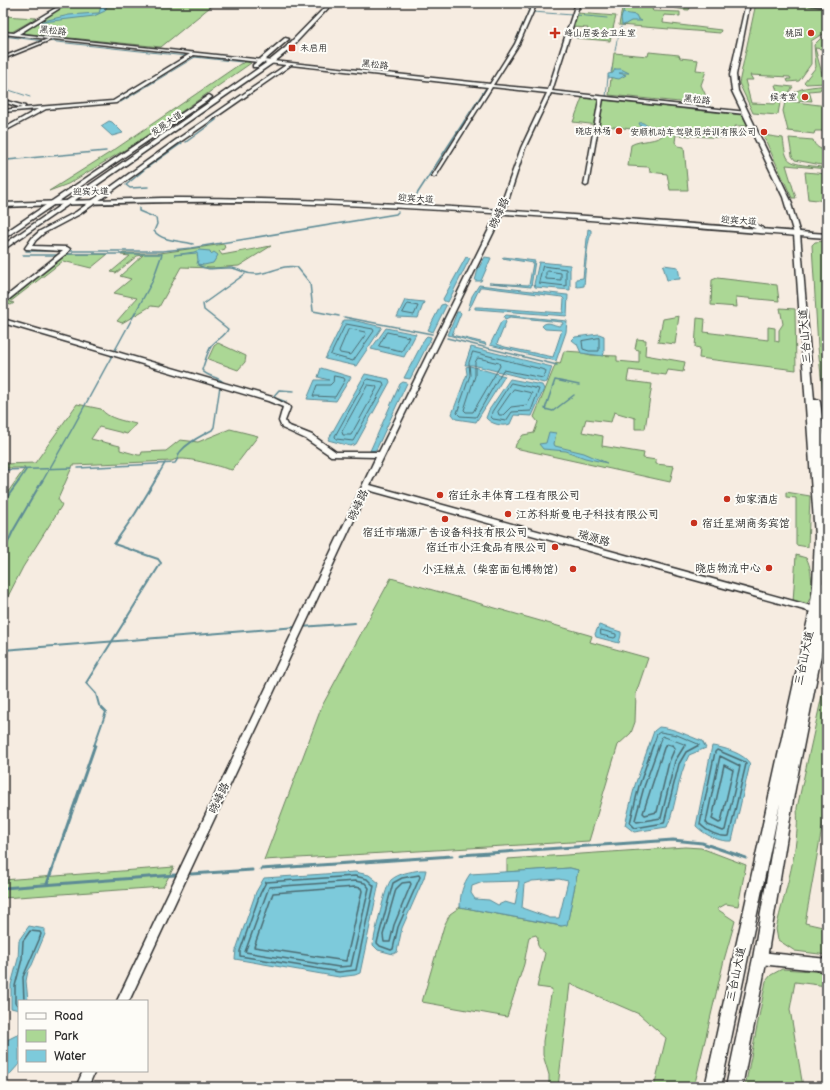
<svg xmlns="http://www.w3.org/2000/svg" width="830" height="1090" font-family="'Balsamiq Sans','LXGW WenKai TC',sans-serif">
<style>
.green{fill:#abd795;stroke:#6b8160}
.water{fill:#7dcadb;stroke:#5c8a95;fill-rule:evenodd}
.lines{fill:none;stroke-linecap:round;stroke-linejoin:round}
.shore-far1{stroke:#4c6b71;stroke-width:1}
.shore{stroke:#4c6b71;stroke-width:1.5}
.stream-far3{stroke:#5c8a95;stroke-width:1}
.stream-far2{stroke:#5c8a95;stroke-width:1.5}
.stream-far1{stroke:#5c8a95;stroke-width:2}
.stream{stroke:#5c8a95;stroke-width:3}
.minor-casing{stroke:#2b2b2b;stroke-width:3}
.major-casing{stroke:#2b2b2b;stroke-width:3}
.highway-casing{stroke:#2b2b2b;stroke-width:3}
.minor{fill:#fdfcf7;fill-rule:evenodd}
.major{fill:#fdfcf7;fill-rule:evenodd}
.highway{fill:#fdfcf7;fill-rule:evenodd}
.poi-dot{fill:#c8321e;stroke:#fdfcf7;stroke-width:1.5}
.labels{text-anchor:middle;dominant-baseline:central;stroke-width:4;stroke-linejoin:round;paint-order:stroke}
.far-street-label{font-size:9px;fill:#2b2b2b;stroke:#fdfcf7}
.far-poi-label{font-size:9px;fill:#2b2b2b;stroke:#fdfcf7;text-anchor:end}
.street-label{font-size:11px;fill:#2b2b2b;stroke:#fdfcf7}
.poi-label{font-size:11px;fill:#2b2b2b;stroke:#fdfcf7;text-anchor:start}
</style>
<rect width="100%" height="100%" fill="#f6ece1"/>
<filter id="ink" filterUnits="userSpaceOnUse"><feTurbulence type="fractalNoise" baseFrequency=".025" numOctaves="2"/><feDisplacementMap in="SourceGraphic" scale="8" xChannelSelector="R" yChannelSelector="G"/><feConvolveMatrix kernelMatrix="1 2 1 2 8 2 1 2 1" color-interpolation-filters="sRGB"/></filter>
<g filter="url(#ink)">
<g class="green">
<path d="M68,3H215L161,47L20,33Z"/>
<path d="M623,3H692L689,10C677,10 667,4 655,5L652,10L653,11L680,12V16L664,15L663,23L721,30L720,33L619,25Z"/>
<path d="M756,3H794L827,7V33L819,36L811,41V64L799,81L788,82L787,79H791L790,77L750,75L753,80H745L751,103L776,104V99H780L775,85L793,87L780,103L778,114L777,115L753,113L739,83Z"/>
<path d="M577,13L616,16L610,41L576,38L577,35H586L588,28L573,27Z"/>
<path d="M3,16L36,18L10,33L3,32Z"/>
<path d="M827,36V55L823,54L822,49L815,48L823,77L827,78V83L806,84L804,82L816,67L814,45L820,39Z"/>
<path d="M649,52L679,55L680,58L698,60L696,70L706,71L701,85L710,105L609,95L614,53L648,56Z"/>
<path d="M246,62L251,63L141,140L68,184L49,191L114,150L240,64Z"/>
<path d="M827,85V87L821,88L820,90L809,91L812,101L795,100L790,98C795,86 816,87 827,85Z"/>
<path d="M582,98L742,115L748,126H735L737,134L726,133V138L676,135L675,142L678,146L684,147L688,190H670L667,174L650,172L649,167L628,166L631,145C641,139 657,143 665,133L573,122Z"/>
<path d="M788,101L827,106V131H815L814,134L788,131L783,111L785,102Z"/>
<path d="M763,135L783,138C784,144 784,151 787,157C792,168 819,164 827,169L786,165L796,198H792Z"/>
<path d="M789,138L813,140C815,147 820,149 827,151V166L795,160L792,156Z"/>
<path d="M805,172L827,174V201L808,199Z"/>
<path d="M825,241L827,252V432L818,347L812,245L815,242Z"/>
<path d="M224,244L225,249L219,251L222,255L271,246L239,266L213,268L181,267L159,307L151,306L122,323L117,321L137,298L114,293L131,279L120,276L143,255L137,256L116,273L111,272L130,256L121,255L123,253H160Z"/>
<path d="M64,254H108L91,268L63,261L10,302L14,303L11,305L7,304L3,307V303Z"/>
<path d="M717,278L777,285L779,301L736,297L737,307L711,305L712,280Z"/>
<path d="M780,308L795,309L796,370L699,358L700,348L695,347L697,318L705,319L704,332L768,340V327L775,328V341L779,342V330L783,324Z"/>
<path d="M679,316L675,344L658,342L663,319Z"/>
<path d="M637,339L646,340L645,355L685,362L683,372L668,370L666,375L629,370L627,381L652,384L645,429H635V418L614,412L611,422L586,419L582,432L603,436L602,446L644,453L643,458L656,460V464L674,466L670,482L515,448L516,444L523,435L534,433L538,422L534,417L556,363L560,364L564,351L579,352L591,355L617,356V361L639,363V350L635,349Z"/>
<path d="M218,343L246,356L245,362L238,370L208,359L214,346Z"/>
<path d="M77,404L101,409C108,419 125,421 136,424L127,434L99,427L91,439L120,446V450L138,455H141L142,452L166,451L180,440L198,442L230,429L258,436L232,470C219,467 182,454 172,461L73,465L58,499L62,505L23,567L3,606V499L25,468H3V464L35,463Z"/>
<path d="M786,492L810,496L808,547L796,545V498L786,497Z"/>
<path d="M796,555L806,558C812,565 815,599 806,604L793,602Z"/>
<path d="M391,578L589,635L592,636L590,642L648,658L636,693L635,722L631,733L618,745L589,841L264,860L322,706Z"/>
<path d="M823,691H827V800L805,923L827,928V955L795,951L778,940L776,929C785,890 800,849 797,808Z"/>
<path d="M685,847L701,848L746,865L738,906L726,904L717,909L735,921L724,960L694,1087H654L666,1038L639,1014L570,984L558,1087H549V1075L543,1055V1041L552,989L537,987L545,953C539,948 536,946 538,938L536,935L529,937L524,964L507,1017L422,1002L444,926L450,914L460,907L561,926L567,924L578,870L570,868L507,872V859Z"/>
<path d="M174,867L163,887L3,898V880Z"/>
<path d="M782,969L827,972V986L795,982L790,1009L803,1087H745L766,981L771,975Z"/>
</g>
<g class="water">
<path d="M102,3H108L105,11L94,16L35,23L69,15L97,13H99Z"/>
<path d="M623,13L636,15L638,19L642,21H631L624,25H622L621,18Z"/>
<path d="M615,69H621L629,73H619L626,75L619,79L608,77V74L613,73Z"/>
<path d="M109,121L112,122L123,133L112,136L101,126Z"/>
<path d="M639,123C644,122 644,124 648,126C657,130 668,125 676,132L668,130L650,132L642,129Z"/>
<path d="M588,229L591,230V235C587,240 585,276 584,286L578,287L576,286V279L583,278Z"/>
<path d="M199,250L210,251L211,254L214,252L218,255L213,263L204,265L197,264L198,260L197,253L174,255L194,252Z"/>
<path d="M466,257L470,258L448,302L444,301L443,299Z"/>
<path d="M485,257L491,258L481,281H475L478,269Z"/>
<path d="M504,257L535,261L531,287L489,283L529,285L533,263L502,258Z"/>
<path d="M539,262L570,265V290L535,287L534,284Z"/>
<path d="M664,265L678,267L680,279L667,280L663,266Z"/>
<path d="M479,285L567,295H568L567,316L475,309V307H479L563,313L564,299L562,297L483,287H480L472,304L468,310L472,296Z"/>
<path d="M405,300L424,302L418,318L397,317Z"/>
<path d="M445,304L446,306L433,332L428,330L441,305Z"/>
<path d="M457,312H460L461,313L452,335L485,343L486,345L448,335Z"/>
<path d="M506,315L567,321L566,332L556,361L490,345L501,322L504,320L506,322L497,344L505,347L553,357L562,330L545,329L542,326C547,320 553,325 559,326L563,324L562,322L510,317L505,319L504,317Z"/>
<path d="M344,320H352L382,327L356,366L325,359Z"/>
<path d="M386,328L416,334L404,357L371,349Z"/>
<path d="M599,334L604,336V353L603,356L581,353L577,344L572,340L575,337Z"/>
<path d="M427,336L431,337V338L410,379L404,378L425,338Z"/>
<path d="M471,347L552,367L547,382L544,383L473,365H465Z"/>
<path d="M470,366L505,376L476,422L456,419L452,414L467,374L466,367Z"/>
<path d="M321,368L351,377L336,401L307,399L315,380H329L318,377Z"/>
<path d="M365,374L389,379L390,382L356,444L350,446L328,440Z"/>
<path d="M510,379L542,385L544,389L532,416L514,415L510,424C503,427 491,424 486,418L489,410Z"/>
<path d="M403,382L407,383L376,450L370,451L400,384Z"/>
<path d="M549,432L556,433L554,444L555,446L584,453L607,463L585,458L566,451L543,449L539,444L546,443Z"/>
<path d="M599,625L621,632V635L619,643L596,637L595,634Z"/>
<path d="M659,727C674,728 688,736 702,741L706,748L689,755C677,778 677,804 667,827L634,832L625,825L635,785L654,731Z"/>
<path d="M712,746C723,747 745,754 750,764L732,841C719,842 705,835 696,826Z"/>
<path d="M570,868L578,870L567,925L562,926L460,907C460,894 463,884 470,874ZM559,879L568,881L559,918H550L522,908L524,884L532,881ZM519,881L515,905L505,902L498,905L489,900L475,899L471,893L472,886L483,882Z"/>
<path d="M420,870H426L424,878L402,928L397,952L393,954L378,950L373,945C374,936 386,884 391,880C399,873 410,872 420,870Z"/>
<path d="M355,872L369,875L379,883L360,973L355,975L339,977L235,959L236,950L256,892L264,878Z"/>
<path d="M29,926L45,929V934L32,965L28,971L26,981L28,1001H19V1010L11,1008V985L18,959L19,940Z"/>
<path d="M19,1034V1064L3,1082V1042Z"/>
</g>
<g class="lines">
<g class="shore-far1">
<path d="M543,266L566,269V286L539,283Z"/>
<path d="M548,271L561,273V280L546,279V273Z"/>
<path d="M408,304L418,306L414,315L403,313Z"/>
<path d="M346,324L373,329L374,331L353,361L331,355Z"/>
<path d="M351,329L365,332L366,334L351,355L340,353L339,351L348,330Z"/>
<path d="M387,332L409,337L402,351L379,346Z"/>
<path d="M599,338V351H589L583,349L582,341Z"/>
<path d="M473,352L545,370L546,372L543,378L503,370L476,417L460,416L457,413L470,375L469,363Z"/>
<path d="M478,358L499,363L500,366L473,412H466L464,410L475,376V363Z"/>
<path d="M334,376L344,378L345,380L335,397L313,396L317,385H330L333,382Z"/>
<path d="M368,379L383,382L384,385L353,441L336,439L335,436L366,380Z"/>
<path d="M511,383L539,389L531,411L512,412L506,421L493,419L491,417L492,412Z"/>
<path d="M368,385L376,386L377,388L351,435H343L342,432Z"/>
<path d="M514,389L532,393L527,405L511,407L503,415H499L498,412Z"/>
<path d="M601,630L616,634V637L614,638L601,635Z"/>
<path d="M653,746L657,734L660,732L677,735L698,744V746"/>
<path d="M658,746L662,736L684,744L685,746"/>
<path d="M665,746L667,744L674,746"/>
</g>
<g class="shore">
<path d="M653,745L639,786L630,823L635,828L664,823L679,764L686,752L699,745"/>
<path d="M659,745L644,787L635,820L637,822L661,818L675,761L685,745"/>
<path d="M665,745L643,813L645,815L657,812L669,762L675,748L672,745"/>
<path d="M717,750L745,762L746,764L729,836C720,838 706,831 700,824L715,752Z"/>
<path d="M720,756L740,766L725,830L723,831L708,825L706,822Z"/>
<path d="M724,765L733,770L721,822L719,823L712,819Z"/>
<path d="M419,875L420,877L398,927L393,949L391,950L380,946L377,943L378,939L393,883L402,878Z"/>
<path d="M355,876L367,879L374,886L356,970L339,972L240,956V951L260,894L266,882Z"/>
<path d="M355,881L365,883L369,888L351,966L339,967L245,952L269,887Z"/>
<path d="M410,882L411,884L394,925L390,942H384L383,935L396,889L402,883Z"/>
<path d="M355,887L361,888L362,891L346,961L254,947L273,893Z"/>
<path d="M19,1006L15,1003V986L22,959L23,941L30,931L40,932L41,934L39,940L23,977L24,1001"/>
</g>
<g class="stream-far3">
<path d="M533,12L572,15"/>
<path d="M623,13L625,3"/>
<path d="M576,15L607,18"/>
<path d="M3,36L44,41"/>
<path d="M618,39L621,27"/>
<path d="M48,41L186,56"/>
<path d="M615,51L617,40"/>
<path d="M194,57L242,62"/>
<path d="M611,72L612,68"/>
<path d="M489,84L511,51L532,3"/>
<path d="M3,88L30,97"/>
<path d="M554,91L599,96"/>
<path d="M604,96L678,104"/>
<path d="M606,97L608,77"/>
<path d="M71,107L121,102L195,57"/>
<path d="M3,112L38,110"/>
<path d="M214,121L217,119"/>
<path d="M464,121L487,86"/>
</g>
<g class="stream-far2">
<path d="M186,142L216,120"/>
<path d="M7,160L106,151"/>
<path d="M148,187L130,188L126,185L145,169L182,143"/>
<path d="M417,194L465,120"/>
<path d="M139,208V211L156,218L157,224L154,231C163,242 180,240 193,244"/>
<path d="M26,251H61"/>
<path d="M67,251H162L191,248L396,214L398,212"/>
<path d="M23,255H58"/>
<path d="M198,265C209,272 219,267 231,268C242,269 243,275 258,274C271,273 283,264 297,267L310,283L313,311L339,316"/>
<path d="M344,317L432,334"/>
<path d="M447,338L557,365"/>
<path d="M223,382C217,376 207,377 202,370C205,362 207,352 212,345C218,338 225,337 228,329L204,310L203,304L245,274"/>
<path d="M574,395L553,411L545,409L555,380L579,385"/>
<path d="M286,402L273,397L279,390L294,391"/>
<path d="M78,468L175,463C179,459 177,455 180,452C188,442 201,436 212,430L214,427L220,386"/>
<path d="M3,470L72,468"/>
<path d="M18,482L26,470"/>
<path d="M42,482L71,431L152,282L162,254H66"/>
<path d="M154,482L165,463"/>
</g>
<g class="stream-far1">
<path d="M3,503L19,481"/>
<path d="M3,553L13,531L42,481"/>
<path d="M301,627L355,623"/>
<path d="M3,650L297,627"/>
<path d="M94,746L106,712L99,705L96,694L86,683L161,563L158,559L114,544L135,514L155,481"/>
</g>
<g class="stream">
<path d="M461,855L673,840L702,843L746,858"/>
<path d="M261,869L452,856"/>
<path d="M191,874L252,870"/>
<path d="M47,884L95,745"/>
<path d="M3,888L175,875"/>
</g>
<defs>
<g id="minor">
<path d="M64,3H68L19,34L490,84L515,44L533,3H537L519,44L493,85L548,90L576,3H580L552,91L747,112V114H745L603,99L588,185L586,186L584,185L599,99L551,93L525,148L506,207L370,485L815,607L818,608L819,610L818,612L815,613L368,490L129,1001H117L376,457L331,456L306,439L282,428L279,421L283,407L268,401L3,323V319L272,397L289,406L290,408L285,421L287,425L312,435L336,452H379L500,207L521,148L547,93L492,87L436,176L434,177L432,176L488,87L291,65L180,142L80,214L44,233L36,240L32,246L67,247L70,249L67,253L3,304V299L63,251L26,249L25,248L32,238L40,231L76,212L176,140L286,65L194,55L116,103L46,109L3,132V129L38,109L3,112V110L22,108L3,102V100L25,106L24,108L113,101L190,54L53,39L3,59V57L48,39L3,34V32L14,33Z"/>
<path d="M802,3L827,5V7L804,4Z"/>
<path d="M827,505V513L822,520H816L815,518L819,511Z"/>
<path d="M760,952L827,959V971L760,964L756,962L754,958L756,954Z"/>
<path d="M83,1071H95L88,1087H76Z"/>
</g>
<g id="major">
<path d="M329,3H333L289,50L273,63L3,250V245L269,61L285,48Z"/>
<path d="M746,3H750L736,75L738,91L792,203L791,204L800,234L814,400H819L820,402L827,450V506L822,503L825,536L823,583L827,582V625L794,794L767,958L742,1087H726L753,958L780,803L721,1087H705L810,610L813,586L815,536L794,234L783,197L732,91L730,75Z"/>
<path d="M285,38L289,39L257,67H253V65Z"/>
<path d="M209,95L212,97L211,98L3,239V234Z"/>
<path d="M749,223H753L763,228L761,231L751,232V230L756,229L749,225Z"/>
</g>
<path id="highway" d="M162,198C385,197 606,218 827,234V238C646,225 466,208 285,203C191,200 97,203 3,207V203Z"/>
</defs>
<use href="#minor" class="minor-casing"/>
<use href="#major" class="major-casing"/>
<use href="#highway" class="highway-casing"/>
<use href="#minor" class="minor"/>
<use href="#major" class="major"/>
<use href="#highway" class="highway"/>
</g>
</g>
<g class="poi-dot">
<path d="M553 27h4v4h4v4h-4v4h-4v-4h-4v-4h4z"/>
<circle cx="811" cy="33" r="4"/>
<rect x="288" y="44" width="8" height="8" rx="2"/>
<circle cx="805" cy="97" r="4"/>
<circle cx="619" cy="131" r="4"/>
<circle cx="764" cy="132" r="4"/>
<circle cx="440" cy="495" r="4"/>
<circle cx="727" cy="499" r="4"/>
<circle cx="508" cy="514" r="4"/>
<circle cx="445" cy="519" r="4"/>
<circle cx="694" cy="523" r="4"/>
<circle cx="555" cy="547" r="4"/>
<circle cx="769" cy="568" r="4"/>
<circle cx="573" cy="569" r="4"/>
</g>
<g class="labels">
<g class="far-street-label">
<text transform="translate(53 31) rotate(6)">黑松路</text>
<text transform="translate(375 65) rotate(6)">黑松路</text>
<text transform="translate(697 100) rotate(6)">黑松路</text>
<text transform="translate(167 124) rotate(-35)">发展大道</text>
<text transform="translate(91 192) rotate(-1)">迎宾大道</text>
<text transform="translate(416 199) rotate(4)">迎宾大道</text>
<text transform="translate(739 221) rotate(4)">迎宾大道</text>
</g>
<g class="far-poi-label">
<text x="564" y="33" text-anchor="start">峰山居委会卫生室</text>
<text x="803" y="33">桃园</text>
<text x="300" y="48" text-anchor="start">未启用</text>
<text x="797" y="97">候考室</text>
<text x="611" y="131">晓店林场</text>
<text x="756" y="132">安顺机动车驾驶员培训有限公司</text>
</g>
<g class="street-label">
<text transform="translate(499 213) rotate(-66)">晓峰路</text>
<text transform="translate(805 336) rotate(-94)">三台山大道</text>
<text transform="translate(358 505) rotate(-65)">晓峰路</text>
<text transform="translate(594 538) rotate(16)">瑞源路</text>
<text transform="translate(804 658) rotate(-78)">三台山大道</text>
<text transform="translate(219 798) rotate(-65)">晓峰路</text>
<text transform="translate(736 974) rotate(-78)">三台山大道</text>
</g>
<g class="poi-label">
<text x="448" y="495">宿迁永丰体育工程有限公司</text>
<text x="735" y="499">如家酒店</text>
<text x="516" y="514">江苏科斯曼电子科技有限公司</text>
<text x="702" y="523">宿迁星湖商务宾馆</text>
<text x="445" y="532" text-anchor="middle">宿迁市瑞源广告设备科技有限公司</text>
<text x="547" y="547" text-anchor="end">宿迁市小汪食品有限公司</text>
<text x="761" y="568" text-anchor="end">晓店物流中心</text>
<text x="565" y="569" text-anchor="end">小汪糕点（柴窑面包博物馆）</text>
</g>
</g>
<rect width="830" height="1090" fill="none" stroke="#fdfcf7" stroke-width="16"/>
<rect x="8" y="8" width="814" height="1074" fill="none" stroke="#2b2b2b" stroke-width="1.5" filter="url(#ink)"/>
<rect x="18" y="1000" width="130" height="72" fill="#fdfcf7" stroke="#a9a8a5"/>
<rect x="26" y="1013" width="20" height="6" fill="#fdfcf7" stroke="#a9a8a5"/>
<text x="54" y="1020" font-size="12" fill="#2b2b2b">Road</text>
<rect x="26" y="1030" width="20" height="12" fill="#abd795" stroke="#a9a8a5"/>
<text x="54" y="1040" font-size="12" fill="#2b2b2b">Park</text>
<rect x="26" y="1050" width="20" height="12" fill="#7dcadb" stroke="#a9a8a5"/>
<text x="54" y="1060" font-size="12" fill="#2b2b2b">Water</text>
</svg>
